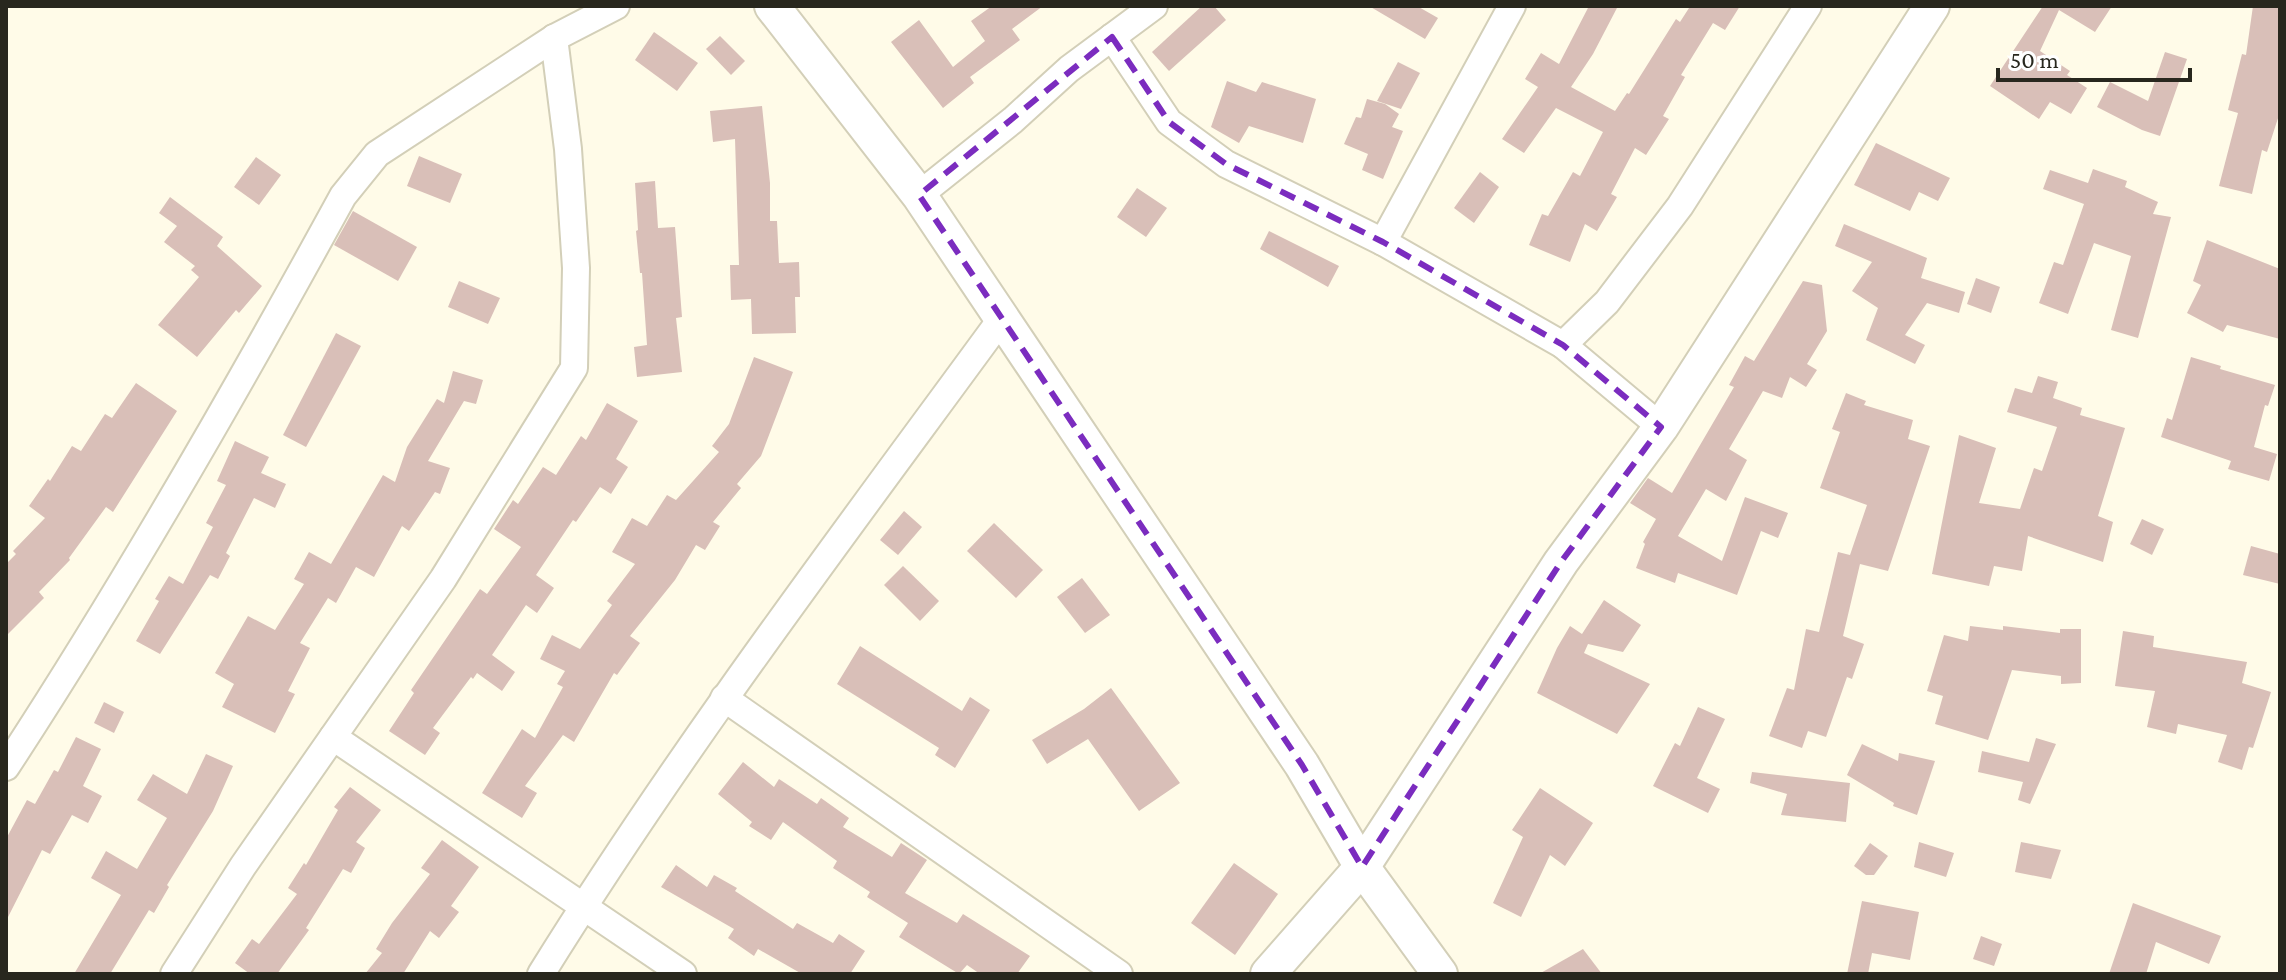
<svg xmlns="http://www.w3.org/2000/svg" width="2286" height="980" font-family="'Crimson Pro',serif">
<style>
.building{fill:#d9bfb8}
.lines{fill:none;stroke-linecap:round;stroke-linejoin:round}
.minor-casing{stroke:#d3cfb8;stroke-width:30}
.tertiary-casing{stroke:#d3cfb8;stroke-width:38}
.minor{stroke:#fff;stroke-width:26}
.tertiary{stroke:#fff;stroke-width:34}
.marked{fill:none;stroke:#7b2cbf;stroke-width:6;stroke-dasharray:16 10;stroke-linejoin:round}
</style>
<rect width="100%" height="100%" fill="#fffbe8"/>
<g class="building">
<path d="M992,6H1043L1012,29L1020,40L970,77L974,83L943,108L891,42L919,20L953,67L985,41L971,21Z"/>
<path d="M1202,6H1214L1226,20L1169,71L1152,52Z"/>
<path d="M1369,6H1417L1438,18L1425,39Z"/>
<path d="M1589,6H1618L1593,54L1571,87L1615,111L1627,93L1629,94L1676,19L1680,22L1689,8L1686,6H1740L1725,30L1713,23L1681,75L1685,77L1663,116L1669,119L1646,155L1635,148L1611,194L1617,197L1597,231L1585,224L1570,262L1529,245L1542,214L1548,216L1573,172L1580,176L1603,132L1556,108L1524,153L1502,139L1538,87L1525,79L1541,53L1559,64Z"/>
<path d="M2043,6H2112L2095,32L2059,10L2040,51L2070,71L2067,75L2087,88L2071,114L2050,102L2039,119L1990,86Z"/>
<path d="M2253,6H2280V112L2267,152L2262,150L2252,194L2219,186L2238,113L2228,110L2242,54L2246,55Z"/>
<path d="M654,32L698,63L677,91L635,60Z"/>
<path d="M720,36L745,61L731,75L706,49Z"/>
<path d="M2165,52L2187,59L2160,136L2142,130L2097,107L2110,82L2148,101Z"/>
<path d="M1398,62L1420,73L1401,109L1377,101Z"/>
<path d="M1227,81L1256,92L1262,82L1316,99L1303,143L1249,126L1239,143L1211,127Z"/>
<path d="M1367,99L1385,104L1399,114L1392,127L1403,131L1383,179L1362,170L1368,154L1344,144L1356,117L1361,118Z"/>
<path d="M762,106L770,183V221H777L779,263L799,262L800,297H795L796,333L752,334L751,299L731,300L730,265H739L735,139L713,142L710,111Z"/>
<path d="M1876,143L1950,178L1938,201L1919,192L1910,211L1854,185Z"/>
<path d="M419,156L462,174L450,203L407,186Z"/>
<path d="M256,157L281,175L259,205L234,187Z"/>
<path d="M2093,169L2127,181L2125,187L2158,202L2153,214L2171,217L2138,338L2111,330L2131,256L2094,243L2068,314L2039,303L2054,262L2063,265L2084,204L2043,189L2050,170L2088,183Z"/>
<path d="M1480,172L1499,187L1474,223L1454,208Z"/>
<path d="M655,181L658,228L675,227L682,317L676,318L682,372L637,377L634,347L647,345L642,273H640L636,231L638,230L635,183Z"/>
<path d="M1137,188L1167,208L1146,237L1117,217Z"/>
<path d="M170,197L223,237L217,246L262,286L239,313L236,310L197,357L158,325L199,277L191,270L195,266L164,242L177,226L159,213Z"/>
<path d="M353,211L417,247L398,281L334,245Z"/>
<path d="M1844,224L1927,258L1921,278L1965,292L1959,313L1927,303L1905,335L1925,345L1915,364L1866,340L1878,308L1852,291L1872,262L1835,246Z"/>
<path d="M1269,231L1339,266L1328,287L1260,249Z"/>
<path d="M2207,240L2280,269V339L2227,325L2223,332L2187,313L2201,285L2193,281Z"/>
<path d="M1976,278L2000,287L1991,313L1967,304Z"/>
<path d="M459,281L500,298L488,324L448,307Z"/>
<path d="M1803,281L1822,285L1827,331L1807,364L1817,370L1806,387L1790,377L1782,398L1763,391L1729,449L1747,460L1726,501L1706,489L1678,536L1722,561L1745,497L1788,513L1778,538L1761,531L1737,595L1678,573L1675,583L1636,568L1645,544L1643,542L1656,519L1630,503L1648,478L1672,493L1734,387L1729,385L1745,356L1754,361Z"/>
<path d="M336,333L361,346L306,447L283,435Z"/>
<path d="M754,357L793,372L761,456L737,484L741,488L713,522L720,526L705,550L696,545L675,580L630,636L640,643L617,675L614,673L574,742L563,735L525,786L537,793L522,818L482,793L522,729L535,738L563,687L557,684L565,671L540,659L552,635L580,649L612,605L607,601L635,564L612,552L632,518L647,526L667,495L676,500L719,452L712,446L729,424Z"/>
<path d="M2191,357L2221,366L2220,369L2275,385L2268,406L2265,405L2254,447L2277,454L2269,481L2228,469L2231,461L2161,437L2167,418L2172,420Z"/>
<path d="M453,371L483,380L476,404L464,401L428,461L450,468L440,494L435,492L409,531L402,526L374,577L356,567L336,603L328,598L300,643L310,648L288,691L295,694L275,733L222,707L234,684L215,673L248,616L275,630L304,584L294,579L309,552L331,564L383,475L395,482L407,447L437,399L444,403Z"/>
<path d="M2038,376L2058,382L2053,398L2082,408L2080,415L2125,428L2098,516L2113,522L2103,562L2028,536L2022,571L1994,566L1989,586L1932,574L1959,435L1996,448L1979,503L2020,509L2034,468L2042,471L2057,427L2007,412L2015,388L2032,393Z"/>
<path d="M136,383L177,411L113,512L106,507L69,558L70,560L39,592L44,598L6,636V564L16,554L13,551L45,518L29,506L48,479L50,481L72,446L81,451L105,414L112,418Z"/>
<path d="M1846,393L1866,401L1864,405L1913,420L1908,439L1930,446L1888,571L1860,564L1843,636L1864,644L1852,679L1847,677L1826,737L1808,731L1802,748L1769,736L1787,688L1794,690L1806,629L1819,632L1838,552L1850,555L1867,505L1820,488L1840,432L1832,429Z"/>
<path d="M607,403L638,421L616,459L628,467L611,494L600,487L576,522L573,520L536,575L554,588L537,613L526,605L492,655L515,672L502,691L477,673L473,679L471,677L433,728L440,733L425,755L389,731L414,693L411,690L480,589L487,594L521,547L494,529L513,500L518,504L543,467L556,475L581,436L586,440Z"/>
<path d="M235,441L269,457L261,473L286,484L275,508L254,498L226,553L230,556L218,579L210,575L160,654L136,641L159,601L155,599L169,576L183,584L213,527L206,523L226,485L217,481Z"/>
<path d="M904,511L922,527L898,555L880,540Z"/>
<path d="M2142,519L2164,529L2152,555L2130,544Z"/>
<path d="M994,523L1043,570L1016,598L967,551Z"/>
<path d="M2251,546L2280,554V584L2243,575Z"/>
<path d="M903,566L939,601L920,621L884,585Z"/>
<path d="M1082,578L1110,615L1085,633L1057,597Z"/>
<path d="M1604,600L1641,625L1623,652L1588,644L1584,653L1650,684L1617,734L1537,693L1557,648L1570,626L1582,634Z"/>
<path d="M1970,626L2003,630V626L2060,633V629H2081V683L2061,684V676L2012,670L1988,740L1935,724L1943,696L1927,691L1944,635L1968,641Z"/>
<path d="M2123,631L2154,636L2153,647L2247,662L2242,683L2271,692L2253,748L2249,747L2242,770L2218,762L2227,735L2178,724L2176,734L2147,727L2155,691L2115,686Z"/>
<path d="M860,646L962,711L970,697L990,710L955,768L935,755L939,748L837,684Z"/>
<path d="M1111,688L1180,783L1139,811L1088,739L1047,764L1032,740L1084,709Z"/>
<path d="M104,702L124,712L114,733L94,723Z"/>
<path d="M1698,707L1725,719L1697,778L1720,789L1708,813L1653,786L1675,743L1680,746Z"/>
<path d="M76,737L101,749L83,786L102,796L88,823L72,815L50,854L42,850L6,921V839L27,800L35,804L54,770L58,772Z"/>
<path d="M2036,738L2056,744L2030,804L2018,800L2023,782L1978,772L1982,751L2029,762Z"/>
<path d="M1862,744L1898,761L1899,753L1935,761L1917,815L1893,806L1894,803L1847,775Z"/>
<path d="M206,754L233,766L213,811L167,885L169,887L154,913L149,910L110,974H74L121,895L91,878L106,851L137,869L167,818L137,800L153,774L187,794Z"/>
<path d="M743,762L774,787L779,779L817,804L821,798L849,818L843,827L892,857L901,843L927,860L905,893L957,923L963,914L1030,956L1017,974H980L967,965L959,974L899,937L908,923L867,897L870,892L833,868L837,861L783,822L771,840L749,826L752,822L718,794Z"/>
<path d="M1752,772L1850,783L1846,822L1781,815L1787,794L1750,783Z"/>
<path d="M350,787L381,810L356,842L365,848L351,873L343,869L306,928L309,930L277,974H250L235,963L252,939L259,944L297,894L288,888L304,863L306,865L338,810L334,807Z"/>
<path d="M1540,788L1593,823L1565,866L1550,855L1521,917L1493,903L1523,837L1512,830Z"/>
<path d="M442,840L479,867L451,906L459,912L439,938L430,931L403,974H365L382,953L376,949L392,923L430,874L421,868Z"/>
<path d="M1919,842L1954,853L1946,877L1914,867Z"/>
<path d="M2021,842L2061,850L2051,879L2015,872Z"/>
<path d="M1870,843L1888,856L1874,875H1866L1854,866Z"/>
<path d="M1234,863L1278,894L1235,955L1191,923Z"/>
<path d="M676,865L707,887L714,875L737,888L735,891L793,929L797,923L833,943L839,934L865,951L850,974H802L758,949L754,956L728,938L734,929L661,887Z"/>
<path d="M1862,901L1919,912L1910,960L1872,953L1868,974H1847Z"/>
<path d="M2133,903L2221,936L2209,964L2156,942L2146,974H2109Z"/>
<path d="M1981,936L2002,944L1994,966L1973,959Z"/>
<path d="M1583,949L1602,974H1539Z"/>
</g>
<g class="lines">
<defs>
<g id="minor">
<path d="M1112,37L1169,122L1226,164L1383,242L1563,345L1661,427"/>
<path d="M919,195L1013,120L1069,69L1154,6"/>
<path d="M1383,242L1512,6"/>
<path d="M1563,345L1607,302L1680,206L1808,6"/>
<path d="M724,698L1119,974"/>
<path d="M333,737L683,974"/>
<path d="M6,767C127,582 237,390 343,196L377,154L554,38L616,6"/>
<path d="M174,974L243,866L443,579L574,368L576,268L568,149L554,38"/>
<path d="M541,974C682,747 844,534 1002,318"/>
</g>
<g id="tertiary">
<path d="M772,6L919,195L1302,765L1362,867L1440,974"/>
<path d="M1268,974L1362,867L1561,562L1661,427L1932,6"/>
</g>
</defs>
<use href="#minor" class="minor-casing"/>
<use href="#tertiary" class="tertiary-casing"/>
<use href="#minor" class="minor"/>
<use href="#tertiary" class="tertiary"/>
</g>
<path class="marked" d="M1112,37L1169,122L1226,164L1383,242L1563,345L1661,427L1561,562L1362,867L1302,765L919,195Z"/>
<rect width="2286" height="980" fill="none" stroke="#28271e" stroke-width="16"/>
<path d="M1998 68v12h192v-12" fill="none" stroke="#28271e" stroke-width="4"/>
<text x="2010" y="68" font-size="24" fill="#28271e" stroke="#ffffff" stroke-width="6" paint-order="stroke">50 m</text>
</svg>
